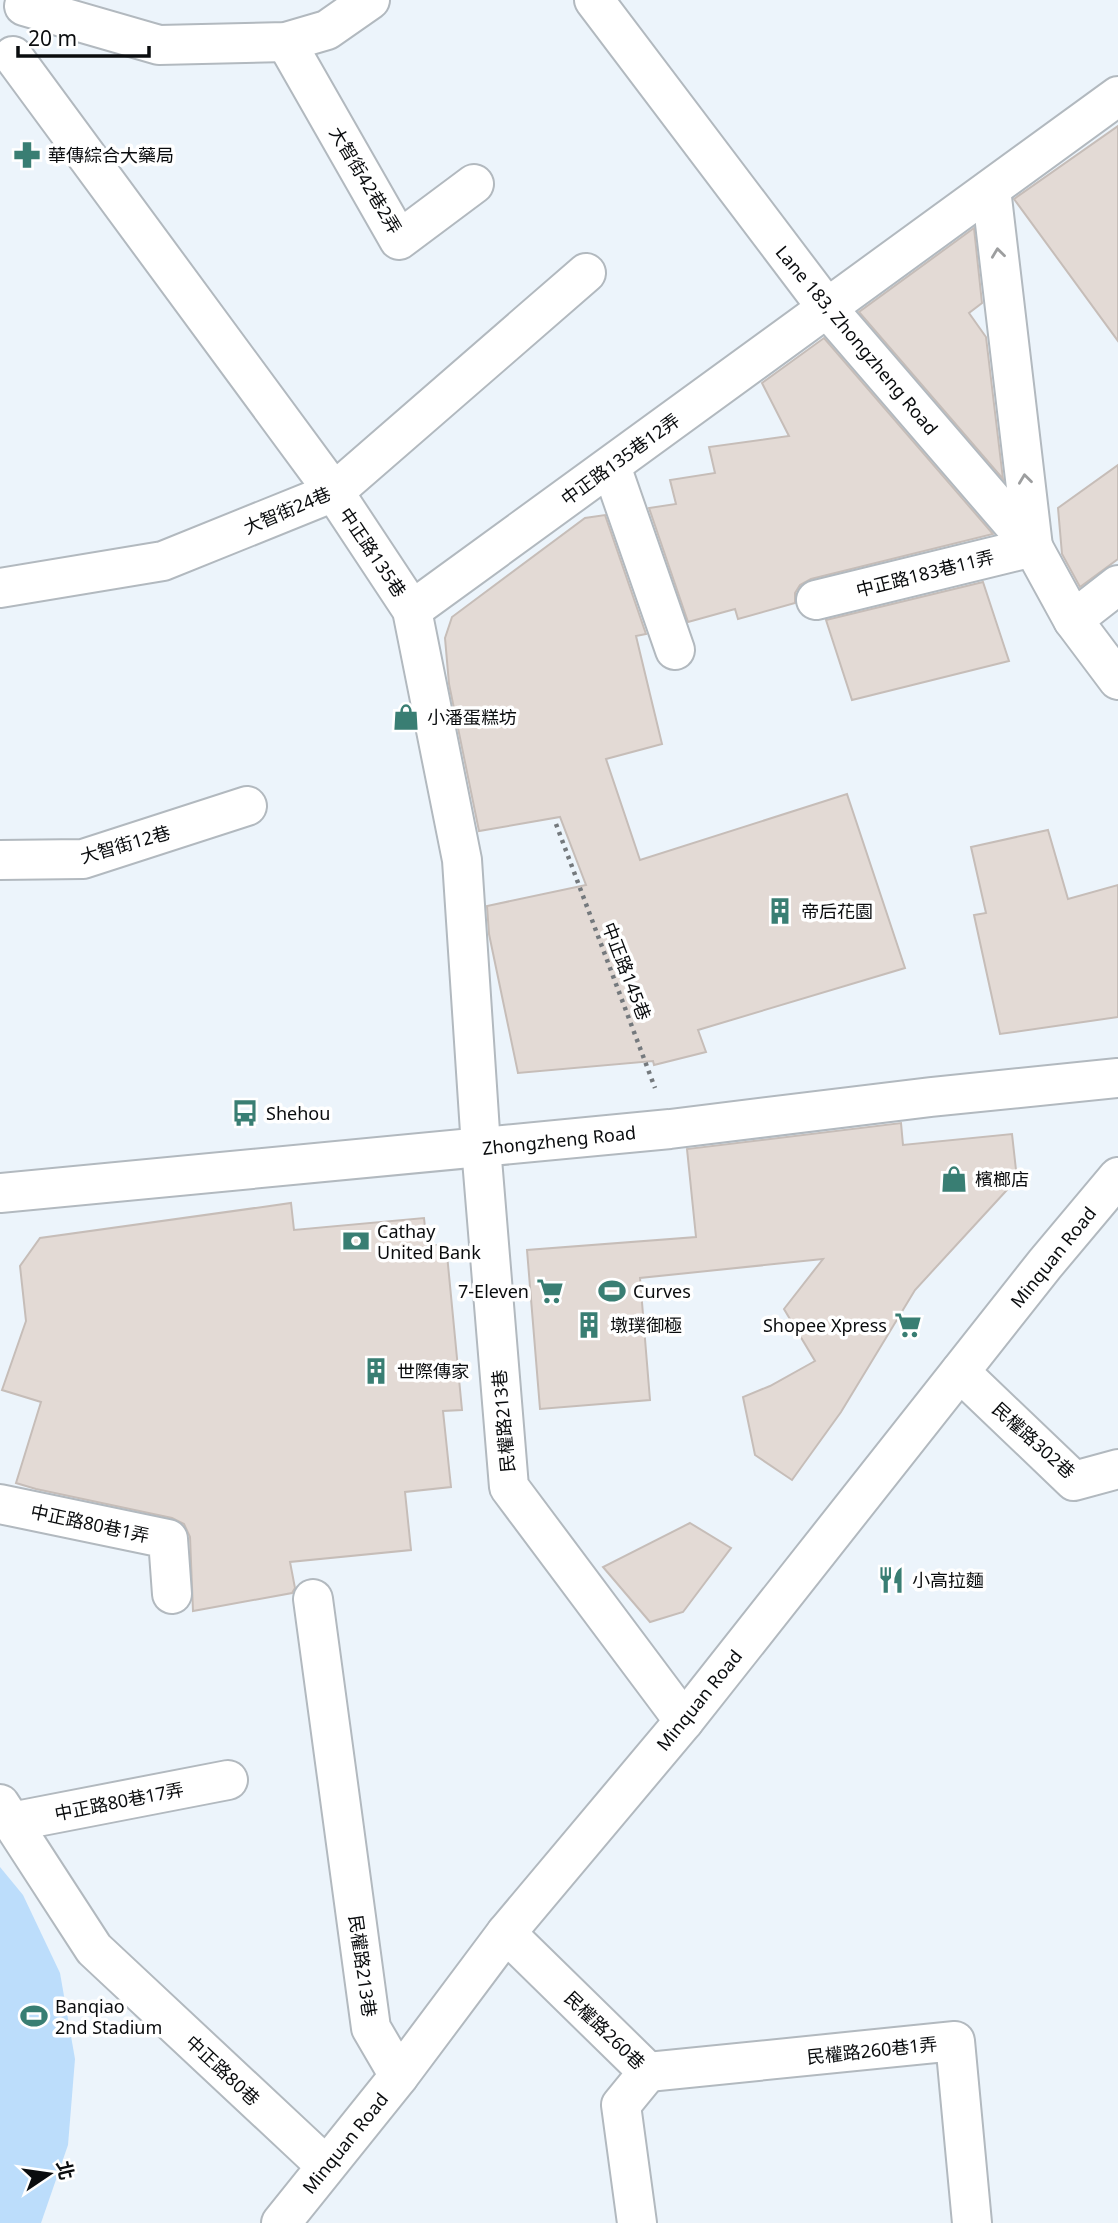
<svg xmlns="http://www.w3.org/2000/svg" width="1118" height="2223" font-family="'Noto Sans','Noto Sans TC',sans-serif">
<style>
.green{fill:#bcddfb}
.building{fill:#e3dad5;stroke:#c6bdb8;stroke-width:2}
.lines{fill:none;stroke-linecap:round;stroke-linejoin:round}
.minor-casing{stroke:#b2b9bf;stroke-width:42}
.major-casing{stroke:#b2b9bf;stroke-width:42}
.path{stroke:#74797d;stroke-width:4.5;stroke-dasharray:3.5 5;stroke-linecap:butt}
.minor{stroke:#fff;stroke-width:38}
.major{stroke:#fff;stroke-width:38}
.oneway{stroke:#9d9e9f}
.labels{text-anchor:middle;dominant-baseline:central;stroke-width:7;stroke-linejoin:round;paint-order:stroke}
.poi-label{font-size:18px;fill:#0a0c0e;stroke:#fff;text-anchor:start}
.street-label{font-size:18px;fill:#0a0c0e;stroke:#fff}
</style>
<rect width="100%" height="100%" fill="#ecf4fb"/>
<path class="green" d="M0,1867L23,1895L60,1973L75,2059L68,2145L41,2223H0Z"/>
<g class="building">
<path d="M1118,126V341L1014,199Z"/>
<path d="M974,228L982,303L969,313L986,337L1003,479L859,312Z"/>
<path d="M824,338L993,534L811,579L800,585L795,593V603L738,619L735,609L688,622L649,508L676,504L670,480L715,473L709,447L789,436L762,383Z"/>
<path d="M1118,465V559L1080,587L1062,554L1058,508Z"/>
<path d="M605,515L646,634L636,636L662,744L606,759L640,860L847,794L905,968L698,1030L706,1052L654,1065L653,1061L518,1073L489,934L487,906L586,885L560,817L479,831L449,684L445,638L452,617L585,518Z"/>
<path d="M983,582L1009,661L852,700L826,620Z"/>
<path d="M1048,830L1068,899L1118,885V1017L1000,1034L974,915L986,913L971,847Z"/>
<path d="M901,1123L903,1145L1012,1134L1017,1179L915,1290L841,1412L792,1480L755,1455L743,1397L770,1386L815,1361L784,1309L823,1259L640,1278L650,1400L540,1409L527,1250L696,1237L687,1149Z"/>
<path d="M291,1203L294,1230L424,1218L427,1246L446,1244L462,1410L443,1411L451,1487L405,1492L411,1550L290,1562L295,1588L292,1593L193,1611L190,1537L184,1524L172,1518L36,1489L16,1483L41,1402L2,1390L26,1321L20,1266L40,1238Z"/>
<path d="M690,1523L731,1548L683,1612L650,1622L603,1567Z"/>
</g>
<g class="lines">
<defs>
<g id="minor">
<path d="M594,0L827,308L1033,547L1073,620L1118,680"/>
<path d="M24,6L159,45L286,42L327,30L370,0"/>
<path d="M286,42L399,240L474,184"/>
<path d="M13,56L334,492L412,610L462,860L481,1147L509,1487L684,1721"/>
<path d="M991,189L1033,547"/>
<path d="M611,466L675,650"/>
<path d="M0,588L163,561L334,492L586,273"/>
<path d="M816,600L1033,547"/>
<path d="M412,610L1118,96"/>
<path d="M1073,620L1118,585"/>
<path d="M0,860L83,859L247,806"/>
<path d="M0,1193L670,1129L931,1097L1118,1078"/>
<path d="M960,1372L1074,1481L1118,1469"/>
<path d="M0,1504L168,1539L172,1594"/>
<path d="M313,1599L371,2028L399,2076"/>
<path d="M0,1804L94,1949L325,2165"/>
<path d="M11,1822L228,1780"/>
<path d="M506,1933L648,2072L621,2105L637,2223"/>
<path d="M648,2072L955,2041L972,2223"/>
</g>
<path id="major" d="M281,2223L399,2076L506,1933L684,1721L1045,1264L1118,1177"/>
</defs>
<use href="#minor" class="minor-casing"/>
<use href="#major" class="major-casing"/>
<path class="path" d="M556,824L655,1088"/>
<use href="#minor" class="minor"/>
<use href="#major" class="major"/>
</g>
<defs><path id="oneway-chevron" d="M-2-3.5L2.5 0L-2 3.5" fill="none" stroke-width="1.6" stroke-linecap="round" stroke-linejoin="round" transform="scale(1.75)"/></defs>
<g class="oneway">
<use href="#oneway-chevron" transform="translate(998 253) rotate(-97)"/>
<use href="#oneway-chevron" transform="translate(1025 479) rotate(-97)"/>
</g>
<defs>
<symbol id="pharmacy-bare" viewBox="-9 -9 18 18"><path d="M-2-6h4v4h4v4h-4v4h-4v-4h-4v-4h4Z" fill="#397e73" stroke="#fff" stroke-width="2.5" paint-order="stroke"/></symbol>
<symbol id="shop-bare" viewBox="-9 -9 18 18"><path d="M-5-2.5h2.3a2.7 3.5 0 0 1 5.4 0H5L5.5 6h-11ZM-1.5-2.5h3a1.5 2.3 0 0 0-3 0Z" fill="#397e73" stroke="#fff" stroke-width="2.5" paint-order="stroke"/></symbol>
<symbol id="building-bare" viewBox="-9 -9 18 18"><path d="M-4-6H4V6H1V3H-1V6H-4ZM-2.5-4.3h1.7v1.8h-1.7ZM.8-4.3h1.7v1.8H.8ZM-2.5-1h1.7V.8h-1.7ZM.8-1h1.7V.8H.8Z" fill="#397e73" stroke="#fff" stroke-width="2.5" paint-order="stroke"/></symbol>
<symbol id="bus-bare" viewBox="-9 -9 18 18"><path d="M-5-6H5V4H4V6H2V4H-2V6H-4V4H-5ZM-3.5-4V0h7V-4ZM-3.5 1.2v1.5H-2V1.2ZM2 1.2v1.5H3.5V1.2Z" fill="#397e73" stroke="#fff" stroke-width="2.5" paint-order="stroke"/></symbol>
<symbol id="bank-bare" viewBox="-9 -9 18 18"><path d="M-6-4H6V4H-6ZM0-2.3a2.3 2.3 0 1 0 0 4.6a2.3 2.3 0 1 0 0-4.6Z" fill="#397e73" stroke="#fff" stroke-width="2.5" paint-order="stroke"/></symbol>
<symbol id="supermarket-bare" viewBox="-9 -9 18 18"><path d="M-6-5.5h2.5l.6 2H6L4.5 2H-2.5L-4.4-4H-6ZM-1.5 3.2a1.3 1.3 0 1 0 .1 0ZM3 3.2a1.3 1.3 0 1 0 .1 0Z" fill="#397e73" stroke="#fff" stroke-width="2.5" paint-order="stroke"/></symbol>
<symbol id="stadium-bare" viewBox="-9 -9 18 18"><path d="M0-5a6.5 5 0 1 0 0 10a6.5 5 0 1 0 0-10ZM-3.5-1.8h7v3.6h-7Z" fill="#397e73" stroke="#fff" stroke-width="2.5" paint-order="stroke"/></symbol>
<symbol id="restaurant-bare" viewBox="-9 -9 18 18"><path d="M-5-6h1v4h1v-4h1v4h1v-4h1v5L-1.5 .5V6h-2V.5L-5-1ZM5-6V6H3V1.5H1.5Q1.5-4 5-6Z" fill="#397e73" stroke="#fff" stroke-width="2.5" paint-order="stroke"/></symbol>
</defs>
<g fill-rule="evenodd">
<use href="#pharmacy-bare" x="8" y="136" width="38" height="38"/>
<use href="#shop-bare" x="387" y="698" width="38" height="38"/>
<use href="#building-bare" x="761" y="892" width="38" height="38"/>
<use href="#bus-bare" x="226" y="1094" width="38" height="38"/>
<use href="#shop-bare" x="935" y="1160" width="38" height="38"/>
<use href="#bank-bare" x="337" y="1222" width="38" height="38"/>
<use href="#supermarket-bare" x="531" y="1272" width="38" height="38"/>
<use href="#stadium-bare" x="593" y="1272" width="38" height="38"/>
<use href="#building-bare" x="570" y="1306" width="38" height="38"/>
<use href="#supermarket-bare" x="889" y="1306" width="38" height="38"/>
<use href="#building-bare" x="357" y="1352" width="38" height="38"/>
<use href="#restaurant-bare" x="872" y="1561" width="38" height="38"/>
<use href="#stadium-bare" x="15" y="1997" width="38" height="38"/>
</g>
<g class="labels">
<g class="poi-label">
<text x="48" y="155">華傳綜合大藥局</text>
<text x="427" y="717">小潘蛋糕坊</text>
<text x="801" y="911">帝后花園</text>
<text x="266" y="1113">Shehou</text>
<text x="975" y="1179">檳榔店</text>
<text x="377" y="1231">Cathay<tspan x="377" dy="21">United Bank</tspan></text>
<text x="529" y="1291" text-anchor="end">7-Eleven</text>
<text x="633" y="1291">Curves</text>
<text x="610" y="1325">墩璞御極</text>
<text x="887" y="1325" text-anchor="end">Shopee Xpress</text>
<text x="397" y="1371">世際傳家</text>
<text x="912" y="1580">小高拉麵</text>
<text x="55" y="2006">Banqiao<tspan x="55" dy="21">2nd Stadium</tspan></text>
</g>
<g class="street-label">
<text transform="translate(366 180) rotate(59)">大智街42巷2弄</text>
<text transform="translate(857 340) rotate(50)">Lane 183, Zhongzheng Road</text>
<text transform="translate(620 459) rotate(-36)">中正路135巷12弄</text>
<text transform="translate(287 510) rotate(-23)">大智街24巷</text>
<text transform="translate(373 552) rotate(56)">中正路135巷</text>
<text transform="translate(925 573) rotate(-14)">中正路183巷11弄</text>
<text transform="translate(125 844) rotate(-16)">大智街12巷</text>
<text transform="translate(627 971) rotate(69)">中正路145巷</text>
<text transform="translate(559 1140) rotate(-6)">Zhongzheng Road</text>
<text transform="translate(1053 1257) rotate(-51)">Minquan Road</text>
<text transform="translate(503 1421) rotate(-95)">民權路213巷</text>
<text transform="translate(1034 1440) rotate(42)">民權路302巷</text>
<text transform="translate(90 1523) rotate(12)">中正路80巷1弄</text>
<text transform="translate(699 1700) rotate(-51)">Minquan Road</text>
<text transform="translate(119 1801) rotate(-11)">中正路80巷17弄</text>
<text transform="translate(363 1966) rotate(82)">民權路213巷</text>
<text transform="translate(605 2030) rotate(44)">民權路260巷</text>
<text transform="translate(872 2050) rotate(-6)">民權路260巷1弄</text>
<text transform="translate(223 2070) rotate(43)">中正路80巷</text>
<text transform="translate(345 2143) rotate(-51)">Minquan Road</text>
</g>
</g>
<g transform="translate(49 2174) rotate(77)" stroke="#ffffff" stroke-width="5" paint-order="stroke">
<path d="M0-5L12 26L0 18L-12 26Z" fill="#0a0c0e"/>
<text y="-10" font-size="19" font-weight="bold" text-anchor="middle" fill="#0a0c0e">北</text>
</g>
<path d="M18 46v10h131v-10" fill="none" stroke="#0a0c0e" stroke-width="3.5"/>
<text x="28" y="46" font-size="21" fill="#0a0c0e" stroke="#ffffff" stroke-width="5" paint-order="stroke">20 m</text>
</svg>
